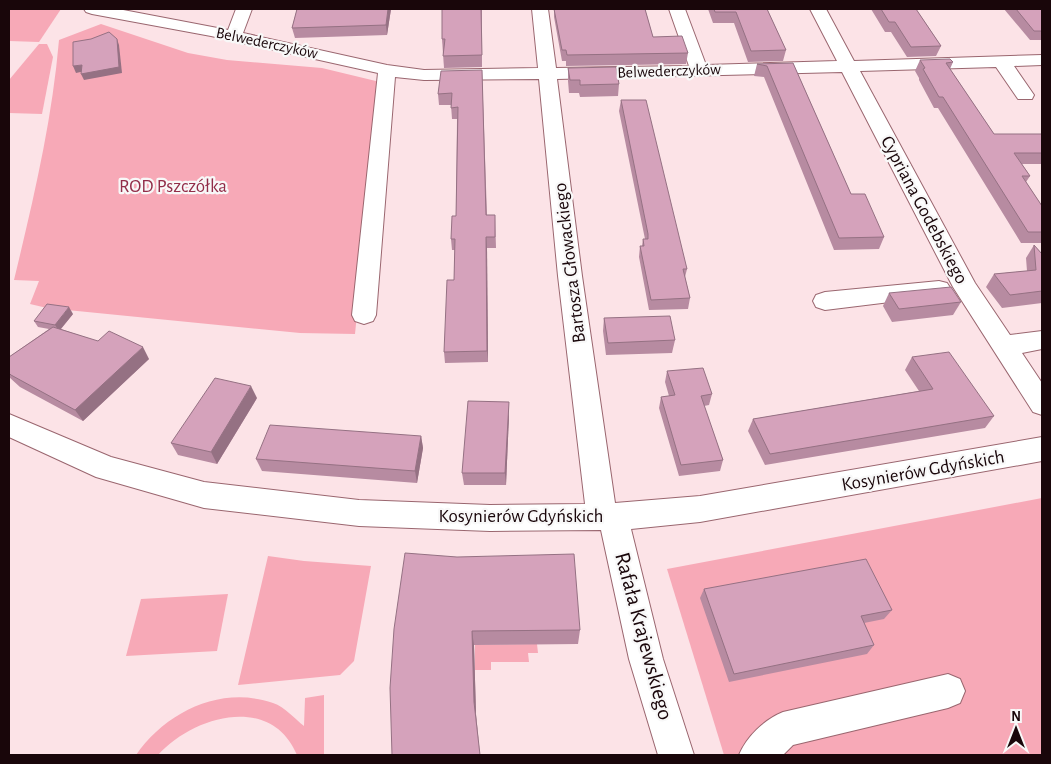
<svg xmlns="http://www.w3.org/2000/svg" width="1051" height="764" font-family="'Alegreya Sans',sans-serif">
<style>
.green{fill:#f7a9b7}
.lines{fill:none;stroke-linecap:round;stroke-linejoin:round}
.minor-casing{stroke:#9a666f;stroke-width:2}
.minor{fill:#fff;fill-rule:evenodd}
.wall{fill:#b78ba1}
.shaded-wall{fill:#957183}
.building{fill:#d5a2bb;stroke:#957183}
.labels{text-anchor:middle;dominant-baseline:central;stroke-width:4.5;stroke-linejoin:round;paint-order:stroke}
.far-street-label{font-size:16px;fill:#19060a;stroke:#f8f8f8}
.park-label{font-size:19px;fill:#922d49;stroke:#f8f8f8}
.street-label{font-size:19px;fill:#19060a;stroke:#f8f8f8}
.near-street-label{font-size:22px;fill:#19060a;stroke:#f8f8f8}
</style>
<rect width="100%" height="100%" fill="#fce3e7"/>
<g class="green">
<path d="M9,9H61L39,42L9,41Z"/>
<path d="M101,24L188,53L227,60L322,68L380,82L355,334L300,333L47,308L30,304L39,281L14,280C33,201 52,122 59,40Z"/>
<path d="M39,44H47L53,57L42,114L9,113V80Z"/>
<path d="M1042,498V755H724L667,569Z"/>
<path d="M268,556L304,561L371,566L354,661L340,675L238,685Z"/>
<path d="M228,594L217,651L126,656L141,599Z"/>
<path d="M537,644L538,653H528L529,662H491V670H475V645Z"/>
<path d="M324,695V755H297C271,693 193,716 158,755H136C166,712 221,685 273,703C285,707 295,719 304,726L305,698Z"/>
</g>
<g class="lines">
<defs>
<g id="minor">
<path d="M84,9H118L228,30L236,9H252L243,33L387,65L424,70L538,68L532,9H548L556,68L689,66L669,9H685L706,65L837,61L810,9H826L854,61L1042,55V65L1014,66L1034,95L1032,99H1018L996,67L860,71L975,283L1010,335L1042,331V349L1022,353L1042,383V415L1033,412L953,287L842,72L557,79L582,276L615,503L700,496L1042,437V461L700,522L631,529L663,659L694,755H658L629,659L601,530L490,531L359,526L204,508L96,477L9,437V414L111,457L204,482L359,500L490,505L585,504L558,276L539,79L424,80L395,77L376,315L373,321L364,324L355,321L352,315L378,73L211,36L92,14L86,12Z"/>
<path d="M939,281L947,283L951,289L947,295L825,310L816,307L813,301L816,295L825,292Z"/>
<path d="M948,674L960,679L965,691L960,703L948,708L793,745L783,755H739C747,736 764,720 783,712Z"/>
</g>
</defs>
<use href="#minor" class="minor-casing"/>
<use href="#minor" class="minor"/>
</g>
<g class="wall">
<path d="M297,9H391L387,35L295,38L292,28Z"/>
<path d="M442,9H482V67L444,68L442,39Z"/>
<path d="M554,9H645L653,37L688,53L686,64L566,66V61H562L554,17Z"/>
<path d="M708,9H767L786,50L783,61L748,62L734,23H713Z"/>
<path d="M871,9H916L941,46L936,56L907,57L891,32H885Z"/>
<path d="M1004,9H1042V40H1030Z"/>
<path d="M920,60L953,62L950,69L994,134H1042V164H1022L1030,176L1026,182L1042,206V243H1021L938,108H934L919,80V78L915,71Z"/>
<path d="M793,63L851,194L884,237L879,249L834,250L764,77L754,76L757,64Z"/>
<path d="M568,68L619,84L618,96L580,97L579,93H569L568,81Z"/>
<path d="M482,70L487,215H495L496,248H487L488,362L445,363L444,352L454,280L455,250H452L451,239L456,216L457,119H452L451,105H439L438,94Z"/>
<path d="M621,100L687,269L685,277L690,298L688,309L649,310L639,257L640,246H642L643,239H645L619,111Z"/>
<path d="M1034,245L1042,254V303L1002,308L986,287L994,274L1027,271L1026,258Z"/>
<path d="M889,293L961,302L953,315L892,322L883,306Z"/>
<path d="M73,314L61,329L149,359L83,421L20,387L9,377V357L49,329L38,327L34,321Z"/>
<path d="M604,318L675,340L672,353L606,355L603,331Z"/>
<path d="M912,357L994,416L985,428L765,465L748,431L753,419L919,391L905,370Z"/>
<path d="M667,371L712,394L709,405L704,406L723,460L720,471L679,476L659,408L661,397L669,396L665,382Z"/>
<path d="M257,398L217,464L178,455L171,443Z"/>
<path d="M509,415L506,485H464L462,473Z"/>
<path d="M421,436L423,448L417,483L262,471L256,459Z"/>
<path d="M704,589L892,610L884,619L864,623L874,645L867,654L729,682L700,598Z"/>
<path d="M394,629L580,630L578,644L474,645L476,714Z"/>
</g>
<g class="shaded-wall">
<path d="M388,9H391L387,35L386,25Z"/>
<path d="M117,39L119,45L122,73L84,80L81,74Z"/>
<path d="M82,65L85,71L76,73L73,66Z"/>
<path d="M486,237L487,248L488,362L487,351Z"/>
<path d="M69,307L73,314L59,331L55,325Z"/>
<path d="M143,347L149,359L83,421L75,410Z"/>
<path d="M251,386L257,398L217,464L211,452Z"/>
<path d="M509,402V415L506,485L505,473Z"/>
<path d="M421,436L423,448L417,483L415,471Z"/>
<path d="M472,631L474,645L476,714L480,755L474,702Z"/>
</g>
<g class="building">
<path d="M297,9H388L386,25L292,28Z"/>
<path d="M442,9H481L482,55L443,56L445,39H442Z"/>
<path d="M554,9H645L653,37L682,36L688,53L567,55L566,50H562Z"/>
<path d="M714,9H767L786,50L751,51L736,12H715Z"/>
<path d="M881,9H916L941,46L911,47L895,22H889Z"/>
<path d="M1016,9H1042V31H1034Z"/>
<path d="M109,32L117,39L119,67L81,74L82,65L73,66V42L91,39Z"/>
<path d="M950,59L953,62L946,63L994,134H1042V153H1014L1030,176H1022L1042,206V232H1028L943,97H939L923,69L925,68L920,60Z"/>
<path d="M793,63L851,194H865L884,237L839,238L767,66L757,64Z"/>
<path d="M616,67L619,84L580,85V80H570L568,68Z"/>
<path d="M482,70L486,215H495V237H486L487,351L444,352L447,280H454L455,239H451L452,216H456L458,107L451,108L452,93L438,94L441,71Z"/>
<path d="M621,100H646L687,269H683L690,298L651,300L640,246H644L643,239H648V234Z"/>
<path d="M1034,245L1042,254V291L1010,295L994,274L1036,270Z"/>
<path d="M951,287L961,302L899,309L889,293Z"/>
<path d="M47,304L69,307L55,325L34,321Z"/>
<path d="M670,316L675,340L608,343L604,318Z"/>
<path d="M53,327L98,341L109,331L143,347L75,410L11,375L9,373V357Z"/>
<path d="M949,352L994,416L770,454L753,419L933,389L912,357Z"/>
<path d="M703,368L712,394L701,396L723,460L681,465L661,397L675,395L667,371Z"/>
<path d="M215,378L251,386L211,452L171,443Z"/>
<path d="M468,401L509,402L505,473H462Z"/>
<path d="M270,425L421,436L415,471L256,459Z"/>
<path d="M405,553L457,557L574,554L580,630L472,631L474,702L480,755H392L390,688L394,629Z"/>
<path d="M866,559L892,610L861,616L874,645L734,674L704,589Z"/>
</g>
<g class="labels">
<g class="far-street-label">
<text transform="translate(267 43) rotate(12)">Belwederczyków</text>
<text transform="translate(669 71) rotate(-2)">Belwederczyków</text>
</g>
<g class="park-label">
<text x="173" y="186">ROD Pszczółka</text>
</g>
<g class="street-label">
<text transform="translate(924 210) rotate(62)">Cypriana Godebskiego</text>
<text transform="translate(570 263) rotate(-97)">Bartosza Głowackiego</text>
<text transform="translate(923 471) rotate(-10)">Kosynierów Gdyńskich</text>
<text x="521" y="516">Kosynierów Gdyńskich</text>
</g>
<g class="near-street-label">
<text transform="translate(644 636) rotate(75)">Rafała Krajewskiego</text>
</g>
</g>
<rect width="1051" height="764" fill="none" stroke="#19060a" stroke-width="20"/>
<g transform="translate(1016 729)" stroke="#f8f8f8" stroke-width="4" paint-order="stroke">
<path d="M0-4L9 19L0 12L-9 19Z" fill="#19060a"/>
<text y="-8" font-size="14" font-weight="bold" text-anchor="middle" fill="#19060a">N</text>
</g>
</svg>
